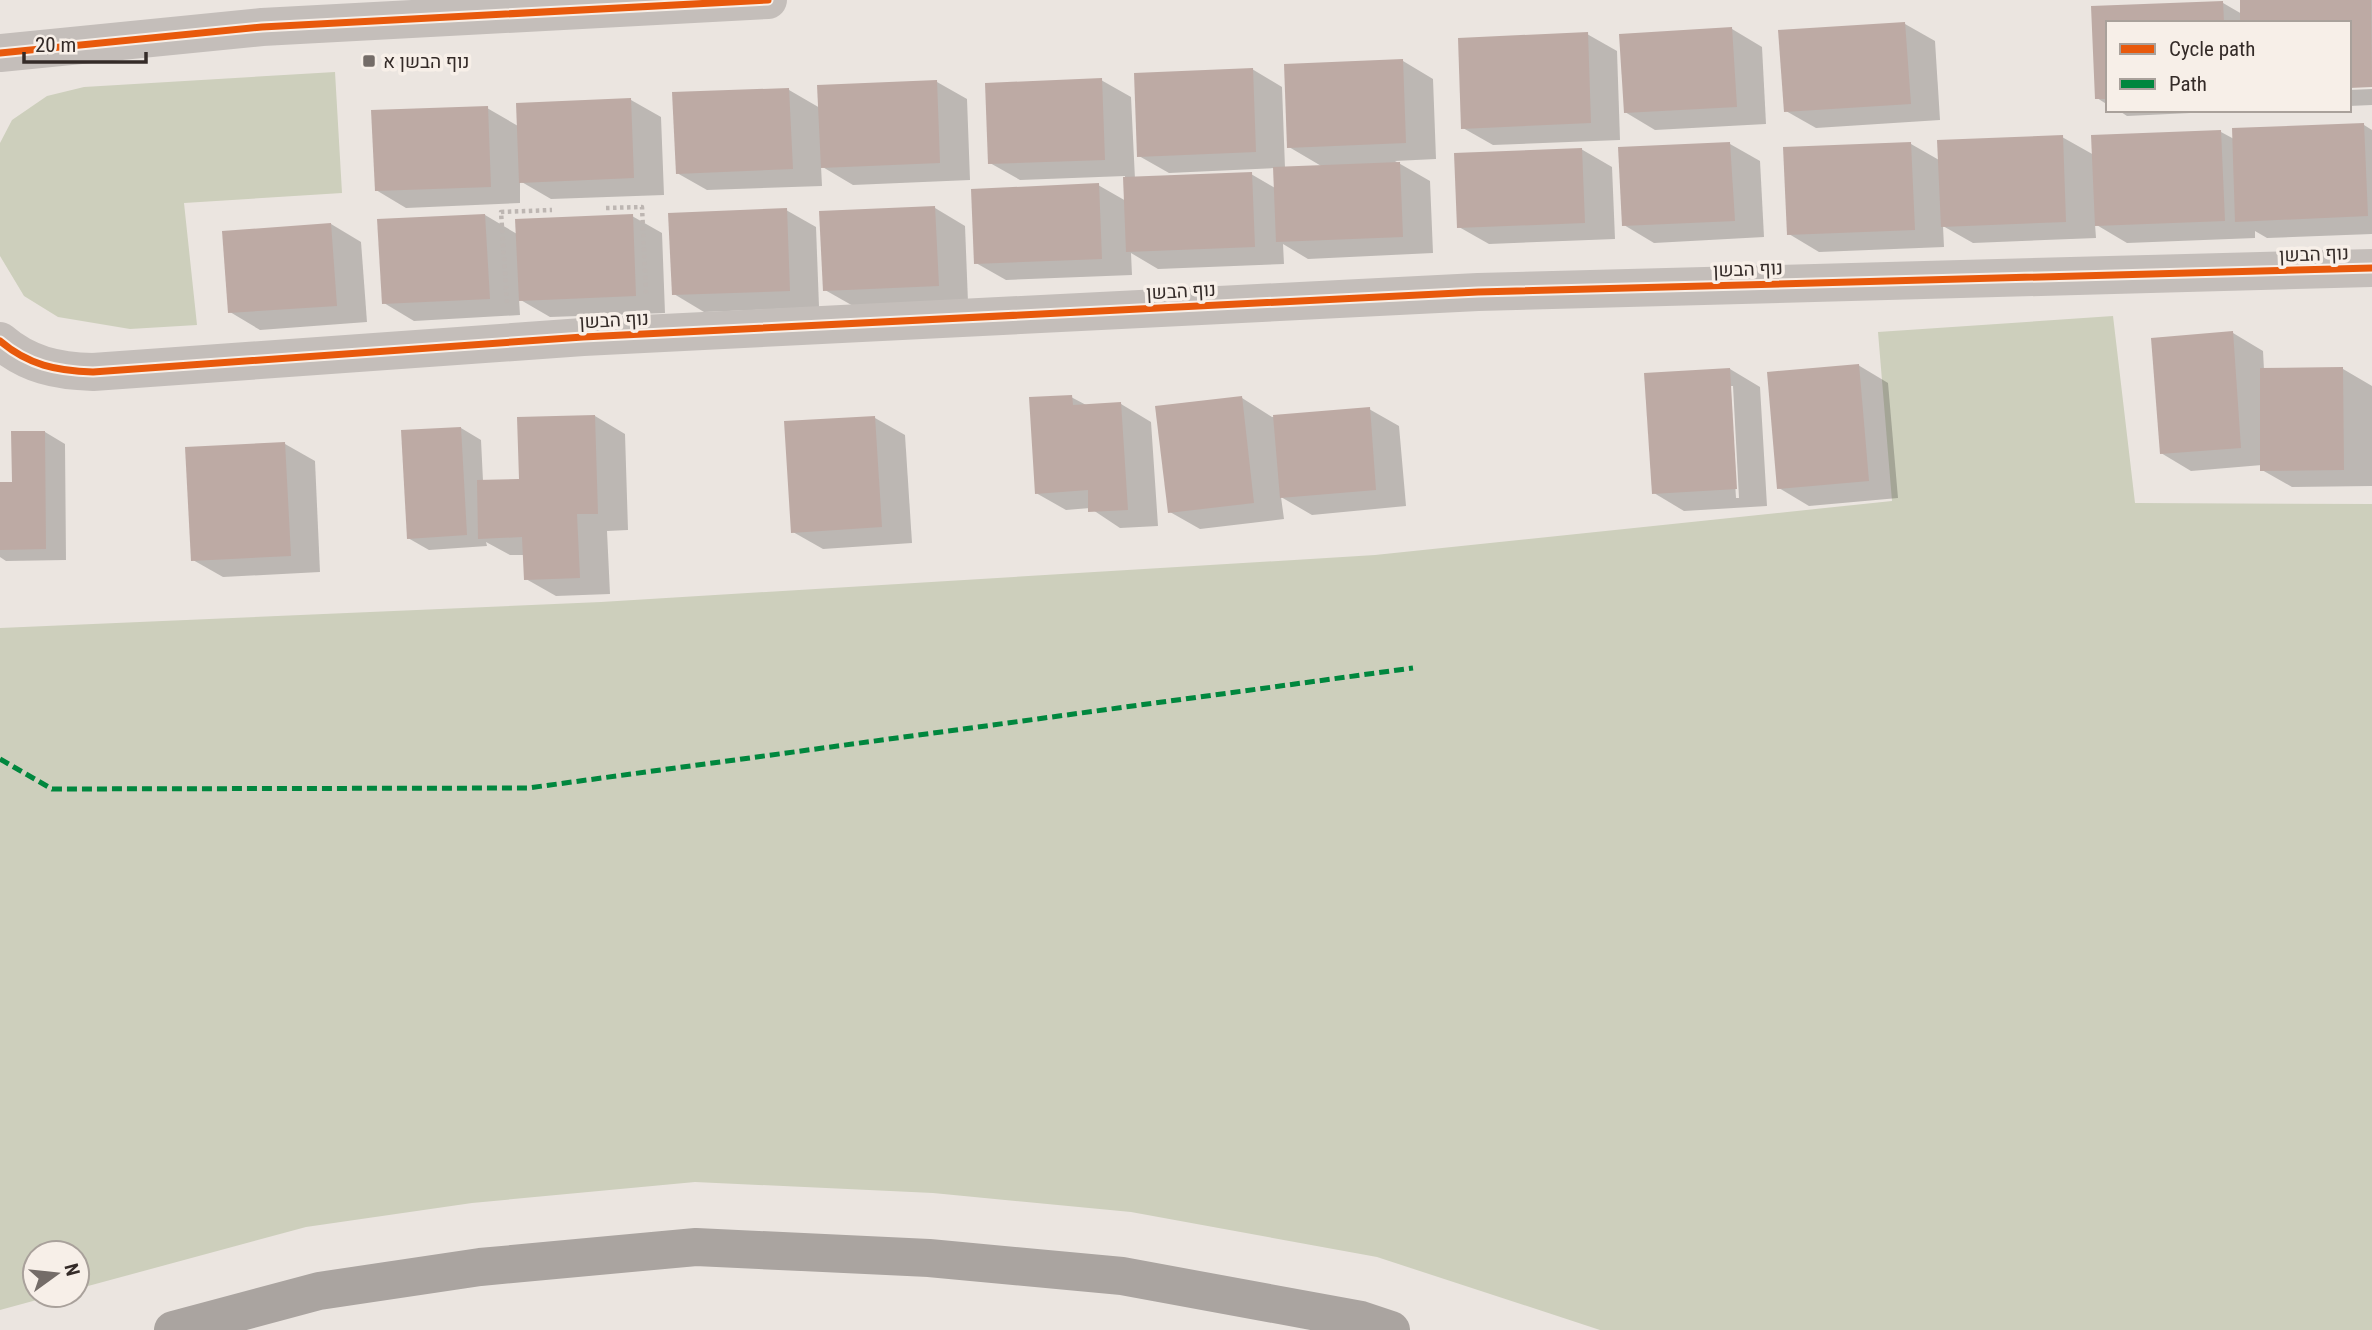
<svg xmlns="http://www.w3.org/2000/svg" width="2372" height="1330" font-family="'Roboto Condensed',Heebo,sans-serif">
<style>
.green{fill:#cdcfbc}
.shadow{fill:#0003;fill-rule:evenodd}
.building{fill:#bdaaa4}
.lines{fill:none;stroke-linecap:round;stroke-linejoin:round}
.path{stroke:#bdb6b2;stroke-width:4.5;stroke-dasharray:3.5 3.5;stroke-linecap:butt}
.street{stroke:#c4beba;stroke-width:38}
.highway{stroke:#aaa4a0;stroke-width:38}
.quiet{stroke:#00873e;stroke-width:5;stroke-dasharray:10 5;stroke-linecap:butt}
.cycleway-casing{stroke:#f7efe8;stroke-width:11}
.cycleway{stroke:#e8590c;stroke-width:7}
.poi-dot{fill:#746c68;stroke:#f7efe8;stroke-width:2.5}
.labels{text-anchor:middle;dominant-baseline:central;stroke-width:7;stroke-linejoin:round;paint-order:stroke}
.poi-label{font-size:19px;fill:#342b28;stroke:#f7efe8;text-anchor:start}
.street-label{font-size:19px;fill:#342b28;stroke:#f7efe8}
</style>
<rect width="100%" height="100%" fill="#ebe5e0"/>
<g class="green">
<path d="M335,72L342,193L184,203L197,325L130,329L58,317L24,296L0,256V143L12,120L47,96L84,87Z"/>
<path d="M2113,316L2135,503L2372,504V1330H1600L1377,1257L1131,1212L933,1193L695,1182L472,1203L306,1227L77,1289V1253H35V1295H55L0,1310V628L601,602L1375,555L1892,501L1878,332Z"/>
</g>
<g class="shadow">
<path d="M2271,0H2372V86L2349,87V23H2108V105L2097,98L2093,8L2223,3L2242,14Z"/>
<path d="M1905,24L1935,41L1940,120L1816,128L1786,111Z"/>
<path d="M1732,29L1762,47L1766,124L1655,130L1625,112Z"/>
<path d="M1587,34L1617,51L1620,140L1493,145L1463,128Z"/>
<path d="M1403,61L1433,79L1436,159L1395,161L1430,181L1433,253L1308,259L1283,244L1284,264L1158,269L1131,253L1132,275L1006,280L976,263L1098,185L1126,201L1125,176L1020,180L990,163L1101,80L1131,97L1135,179L1251,174L1275,188V168L1169,173L1139,156L1252,69L1282,87L1285,168L1323,167L1289,147Z"/>
<path d="M937,82L967,99L970,180L853,185L821,166L822,186L707,190L677,173L789,90L820,108Z"/>
<path d="M2372,89V105L2349,106V90Z"/>
<path d="M631,100L661,117L664,195L551,199L520,181V203L406,208L376,190L487,108L518,126Z"/>
<path d="M2118,110H2254L2127,116Z"/>
<path d="M2364,125L2372,130V234L2267,238L2255,231V238L2127,243L2095,224L2096,238L1973,243L1943,226L1944,247L1819,252L1789,234L1911,144L1939,160L2062,137L2094,155L2221,132L2234,139Z"/>
<path d="M1730,144L1760,161L1764,237L1654,243L1624,225Z"/>
<path d="M1581,149L1612,167L1615,239L1489,244L1459,227Z"/>
<path d="M935,208L965,226L968,302L855,307L825,290Z"/>
<path d="M786,210L816,227L819,307L704,312L674,294Z"/>
<path d="M485,215L517,234L632,216L662,233L665,313L550,317L519,299L520,315L414,321L384,303Z"/>
<path d="M331,224L361,242L367,322L260,330L230,312Z"/>
<path d="M2233,333L2263,351L2264,370L2343,369L2372,386V486L2292,487L2262,470V465L2191,471L2161,453Z"/>
<path d="M1858,365L1888,383L1898,498L1809,506L1779,488Z"/>
<path d="M1730,369L1760,387L1767,506L1684,511L1654,493ZM1729,386H1733L1739,498H1736Z"/>
<path d="M1071,397L1088,406L1121,404L1151,422L1158,526L1120,528L1090,508L1066,510L1036,493Z"/>
<path d="M1242,398L1272,417L1369,409L1399,426L1406,506L1312,515L1281,497L1284,519L1200,529L1170,512Z"/>
<path d="M595,416L625,434L628,530L607,531L610,594L556,596L526,579L525,555H510L486,542L487,546L429,550L408,538L461,428L481,440L483,481L521,480Z"/>
<path d="M875,418L905,435L912,543L823,549L793,532Z"/>
<path d="M45,432L65,444L66,560L6,561L0,557V484H14Z"/>
<path d="M285,444L315,461L320,572L223,577L193,560Z"/>
</g>
<g class="building">
<path d="M2240,0H2371L2372,87L2349,88V23H2240Z"/>
<path d="M2223,1L2224,23H2108V99H2095L2091,6Z"/>
<path d="M1905,22L1911,104L1784,112L1778,30Z"/>
<path d="M1732,27L1737,107L1624,113L1619,34Z"/>
<path d="M1588,32L1591,123L1461,129L1458,38Z"/>
<path d="M1403,59L1406,143L1287,148L1284,64Z"/>
<path d="M1253,68L1256,152L1137,157L1134,73Z"/>
<path d="M1102,78L1105,160L988,164L985,83Z"/>
<path d="M937,80L940,163L821,168L817,85Z"/>
<path d="M789,88L793,169L676,174L672,92Z"/>
<path d="M631,98L634,178L519,183L516,103Z"/>
<path d="M488,106L491,187L375,191L371,110Z"/>
<path d="M2364,123L2368,216L2235,222L2232,128Z"/>
<path d="M2221,130L2225,221L2095,226L2091,135Z"/>
<path d="M2063,135L2066,222L1941,227L1937,140Z"/>
<path d="M1730,142L1735,221L1622,226L1618,147Z"/>
<path d="M1911,142L1915,230L1787,235L1783,147Z"/>
<path d="M1582,148L1585,223L1457,228L1454,153Z"/>
<path d="M1400,162L1403,237L1276,242L1273,167Z"/>
<path d="M1252,172L1255,247L1126,252L1123,177Z"/>
<path d="M1099,183L1102,259L974,264L971,189Z"/>
<path d="M935,206L939,286L823,291L819,211Z"/>
<path d="M787,208L790,291L672,295L668,213Z"/>
<path d="M485,214L490,299L382,304L377,219Z"/>
<path d="M633,214L636,296L519,301L515,219Z"/>
<path d="M331,223L337,306L228,313L222,231Z"/>
<path d="M2233,331L2241,448L2160,454L2151,338Z"/>
<path d="M1859,364L1869,481L1777,489L1767,372Z"/>
<path d="M2343,367L2344,470L2260,471V368Z"/>
<path d="M1730,368L1737,489L1652,494L1644,373Z"/>
<path d="M1072,395L1073,405L1121,402L1128,510L1088,512V490L1035,494L1029,397Z"/>
<path d="M1242,396L1254,503L1168,513L1155,406Z"/>
<path d="M1370,407L1376,490L1280,498L1273,415Z"/>
<path d="M595,415L598,514H577L580,578L524,580L522,537L478,539L477,480L519,479L517,417Z"/>
<path d="M875,416L882,527L791,533L784,421Z"/>
<path d="M461,427L467,535L407,539L401,430Z"/>
<path d="M11,431H45L46,549L0,550V482H12Z"/>
<path d="M285,442L291,556L191,561L185,447Z"/>
</g>
<g class="lines">
<g class="path">
<path d="M606,208L642,207L646,295"/>
<path d="M507,303L501,212L552,210"/>
</g>
<g class="street">
<path d="M0,53L262,27L768,0"/>
<path d="M0,341C28,365 57,371 93,372L583,337L1478,292L2372,268"/>
</g>
<path class="highway" d="M173,1330L319,1291L480,1267L696,1247L929,1258L1122,1276L1361,1320L1391,1330"/>
<path class="quiet" d="M0,759L52,789L528,788L1413,668"/>
<defs>
<g id="cycleway">
<path d="M0,53L262,27L768,0"/>
<path d="M0,341C28,365 57,371 93,372L583,337L1478,292L2372,268"/>
</g>
</defs>
<use href="#cycleway" class="cycleway-casing"/>
<use href="#cycleway" class="cycleway"/>
</g>
<rect class="poi-dot" x="362" y="54" width="14" height="14" rx="3.5"/>
<g class="labels">
<g class="poi-label">
<text x="383" y="61">נוף הבשן א</text>
</g>
<g class="street-label">
<text transform="translate(2314 254) rotate(-2)">נוף הבשן</text>
<text transform="translate(1748 269) rotate(-2)">נוף הבשן</text>
<text transform="translate(1181 291) rotate(-3)">נוף הבשן</text>
<text transform="translate(614 320) rotate(-3)">נוף הבשן</text>
</g>
</g>
<rect x="2106" y="21" width="245" height="91" fill="#f7efe8" stroke="#a9a19b" stroke-width="2"/>
<rect x="2120" y="44" width="35" height="10" fill="#e8590c" stroke="#a9a19b" stroke-width="2"/>
<text x="2169" y="56" font-size="21" fill="#342b28">Cycle path</text>
<rect x="2120" y="79" width="35" height="10" fill="#00873e" stroke="#a9a19b" stroke-width="2"/>
<text x="2169" y="91" font-size="21" fill="#342b28">Path</text>
<g transform="translate(56 1274) rotate(75)"><circle r="33" fill="#f7efe8" stroke="#a9a19b" stroke-width="2"/>
<path d="M0-5L12 26L0 18L-12 26Z" fill="#746c68"/>
<text y="-10" font-size="19" font-weight="bold" text-anchor="middle" fill="#342b28">N</text>
</g>
<path d="M24 52v10h122v-10" fill="none" stroke="#342b28" stroke-width="3.5"/>
<text x="35" y="52" font-size="21" fill="#342b28" stroke="#f7efe8" stroke-width="5" paint-order="stroke">20 m</text>
</svg>
